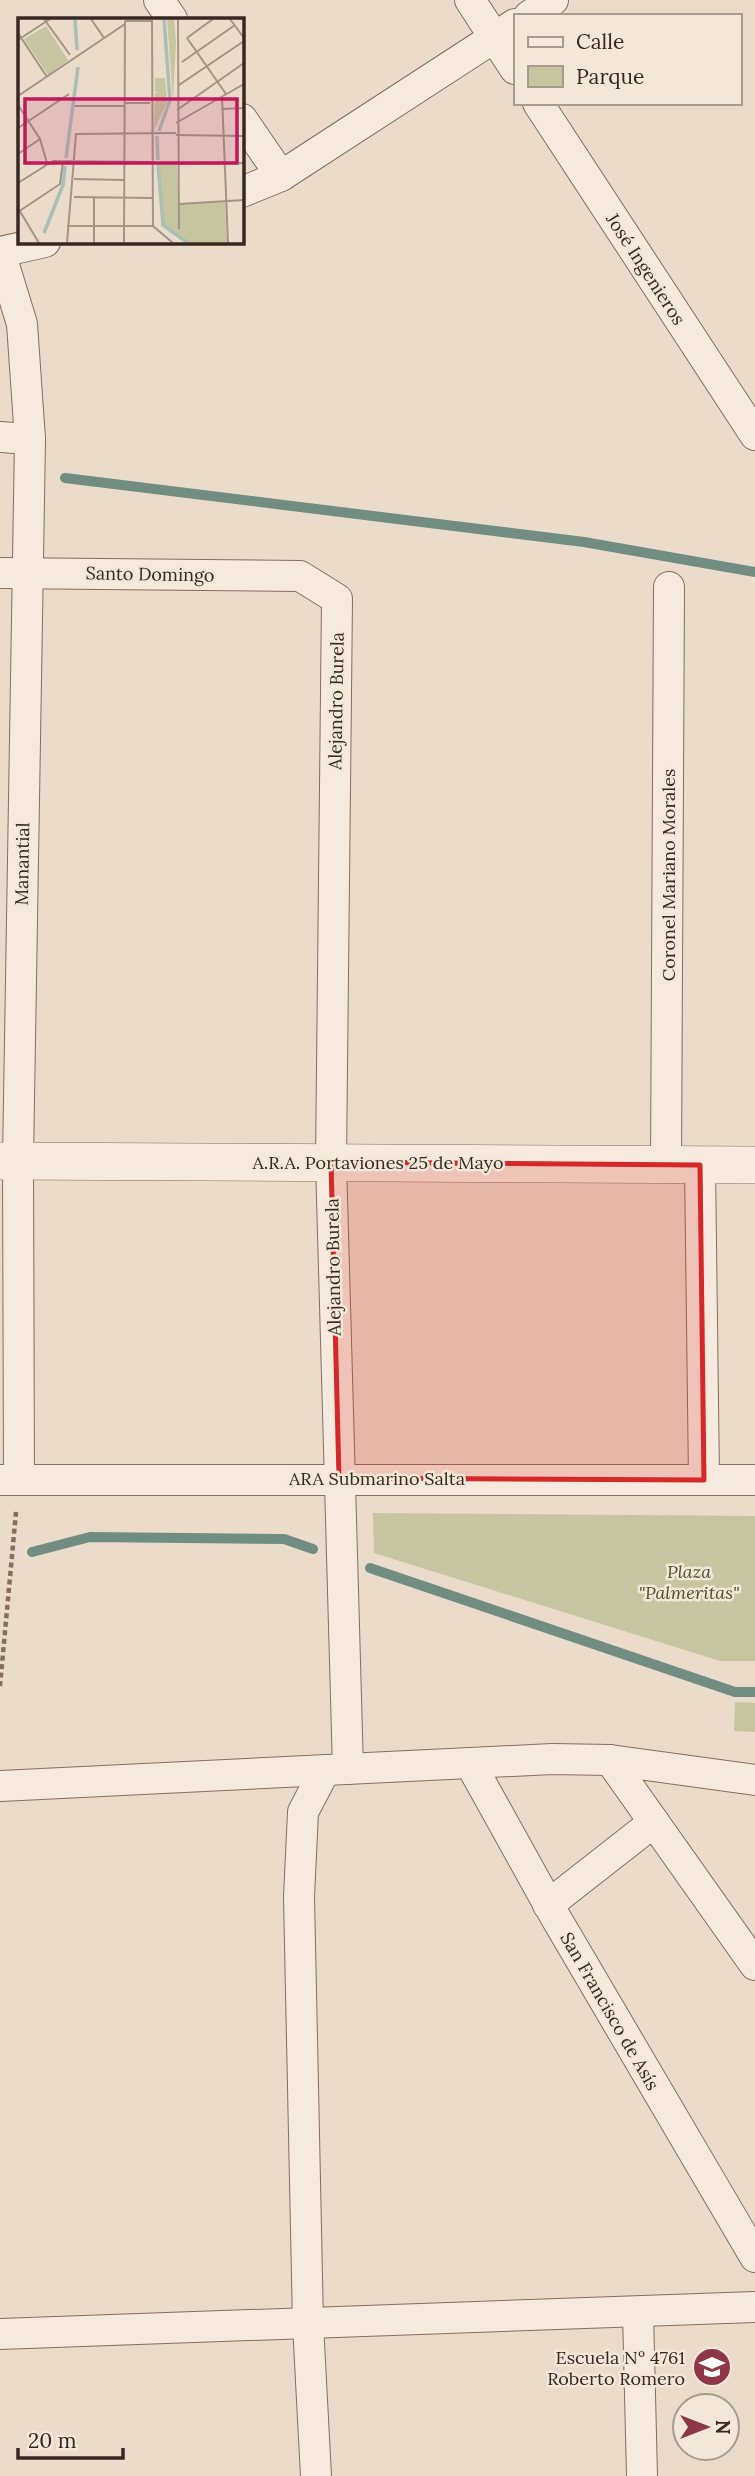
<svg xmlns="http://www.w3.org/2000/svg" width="755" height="2476" font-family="Lora,serif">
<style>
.green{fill:#c7c59f}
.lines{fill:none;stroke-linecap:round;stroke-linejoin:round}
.stream{stroke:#718d81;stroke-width:10}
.minor-casing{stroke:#856d60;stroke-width:32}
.tertiary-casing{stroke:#856d60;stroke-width:38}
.path{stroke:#856d60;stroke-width:4.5;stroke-dasharray:5 3.5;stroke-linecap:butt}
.minor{stroke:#f5eadd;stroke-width:30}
.tertiary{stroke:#f5eadd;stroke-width:37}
.marked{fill:#d62828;fill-opacity:0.2;stroke:#d62828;stroke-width:5;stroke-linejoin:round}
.labels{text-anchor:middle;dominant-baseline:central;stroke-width:5;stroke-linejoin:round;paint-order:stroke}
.street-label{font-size:18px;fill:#372922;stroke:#f2e7d9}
.park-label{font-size:18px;font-style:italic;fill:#4e512b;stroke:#f2e7d9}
.poi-label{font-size:18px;fill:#372922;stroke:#f2e7d9;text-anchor:end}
.inset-river{fill:none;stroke:#aabfb5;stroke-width:3.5}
.inset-road{fill:none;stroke:#a29487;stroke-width:2}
.view{fill:#c2185b;fill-opacity:0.15;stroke:#c2185b;stroke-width:3.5}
.inset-edge{fill:none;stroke:#372922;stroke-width:3.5}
</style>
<rect width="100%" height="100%" fill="#eadbca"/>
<g class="green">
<path d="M373,1513L755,1516V1661H720L374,1553Z"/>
<path d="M735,1702L755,1703V1732L734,1731Z"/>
</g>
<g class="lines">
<g class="stream">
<path d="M65,478L584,542L755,572"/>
<path d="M32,1552L90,1537L284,1539L313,1549"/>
<path d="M370,1568L735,1692H755"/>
</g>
<defs>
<g id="minor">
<path d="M159,0L172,19"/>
<path d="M470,0L515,69"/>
<path d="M529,16L553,0"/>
<path d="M538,103L755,435"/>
<path d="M242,119L281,176"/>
<path d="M242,192L281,176L515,24"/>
<path d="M0,252L22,324L30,439L18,1160L19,1479"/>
<path d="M0,252L45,242"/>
<path d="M0,437L30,439"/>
<path d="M0,573L300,576L337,599L331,1162L348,1769"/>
<path d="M666,1164L669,587"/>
<path d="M700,1165L704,1480"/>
<path d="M0,1480H755"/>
<path d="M610,1760L755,1965"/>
<path d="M470,1763L556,1918L755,2257"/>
<path d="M0,1786L552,1759L610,1760L755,1780"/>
<path d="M548,1905L654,1822"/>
<path d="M638,2313L642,2476"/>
<path d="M0,2334L755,2307"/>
<path d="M316,2476L308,2324L299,1897L303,1812L325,1770"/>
</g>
<path id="tertiary" d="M0,1161L755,1165"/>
</defs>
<use href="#minor" class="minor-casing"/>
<use href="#tertiary" class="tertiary-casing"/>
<path class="path" d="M0,1686L16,1512"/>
<use href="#minor" class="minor"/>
<use href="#tertiary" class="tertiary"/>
</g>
<path class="marked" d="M331,1162L700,1165L704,1480L339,1478Z"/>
<defs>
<symbol id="school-disc" viewBox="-11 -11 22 22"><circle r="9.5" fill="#8d3747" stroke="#f2e7d9"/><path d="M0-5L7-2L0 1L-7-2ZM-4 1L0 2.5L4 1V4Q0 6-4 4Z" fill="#fff"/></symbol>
</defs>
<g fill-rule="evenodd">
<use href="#school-disc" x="690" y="2345" width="44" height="44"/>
</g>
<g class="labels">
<g class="street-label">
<text transform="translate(646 269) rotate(57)">José Ingenieros</text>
<text transform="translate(150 574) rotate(1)">Santo Domingo</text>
<text transform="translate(336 701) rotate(-89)">Alejandro Burela</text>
<text transform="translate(22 864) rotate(-89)">Manantial</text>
<text transform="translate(668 875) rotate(-90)">Coronel Mariano Morales</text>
<text x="378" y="1162">A.R.A. Portaviones 25 de Mayo</text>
<text transform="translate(333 1267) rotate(-91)">Alejandro Burela</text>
<text x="377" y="1478">ARA Submarino Salta</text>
<text transform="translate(610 2011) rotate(60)">San Francisco de Asís</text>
</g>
<g class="park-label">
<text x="689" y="1571">Plaza<tspan x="689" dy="21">"Palmeritas"</tspan></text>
</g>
<g class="poi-label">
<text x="685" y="2357">Escuela Nº 4761<tspan x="685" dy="21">Roberto Romero</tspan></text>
</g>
</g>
<g transform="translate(18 18)">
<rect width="226" height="226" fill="#eadbca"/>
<path d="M149,1H156L158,25L155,82ZM28,8L50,42L30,57L6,21ZM137,60H147L149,84L136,113L137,75H142L137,74ZM141,144L159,146L161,186L207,184L209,225H170L145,209Z" fill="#c7c59f"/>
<path class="inset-river" d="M57,1L59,32M141,113L152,82L146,1M139,118L140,142M48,140L60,49M140,145L145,207L170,225M26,215L45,167L47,148"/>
<path class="inset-road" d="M26,1L52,37M73,1L86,20M160,1L161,211M212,1L226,20M107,3H134L135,208L155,225M0,15L29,59M169,20L208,76M169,20L195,1M0,22L32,1M164,44L217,7M161,67L226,23M0,78L107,6M204,78L210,225M107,85H132M0,87L22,121L29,145M57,88H107M205,91L226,90M159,92L226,45M158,105L226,66M0,110L51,76M158,117L226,118M0,136L22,121M160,146L226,145M56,161L106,162M0,165L35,143L133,144M56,179L134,180M161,186L226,182M0,190L21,225M0,194L42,166L45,143M49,208H134M49,225L58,116L158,115M76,225V180M106,225L107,3"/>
<path class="view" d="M7,81H219V145H7Z"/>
<rect width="226" height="226" class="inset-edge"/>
</g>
<rect x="514" y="14" width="228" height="91" fill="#f2e7d9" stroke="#a79b90" stroke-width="2"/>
<rect x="528" y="37" width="35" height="10" fill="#f5eadd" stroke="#a79b90" stroke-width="2"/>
<text x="576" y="49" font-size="21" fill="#372922">Calle</text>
<rect x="528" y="66" width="35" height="21" fill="#c7c59f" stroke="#a79b90" stroke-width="2"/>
<text x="576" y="84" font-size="21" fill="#372922">Parque</text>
<g transform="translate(706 2427) rotate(90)"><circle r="33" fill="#f2e7d9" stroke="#a79b90" stroke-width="2"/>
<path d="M0-5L12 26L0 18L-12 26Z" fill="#8d3747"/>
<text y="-10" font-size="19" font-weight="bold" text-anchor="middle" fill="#372922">N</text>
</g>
<path d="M18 2448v10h105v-10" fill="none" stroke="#372922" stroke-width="3.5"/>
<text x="28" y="2448" font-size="21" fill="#372922" stroke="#f2e7d9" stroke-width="5" paint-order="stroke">20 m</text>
</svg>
